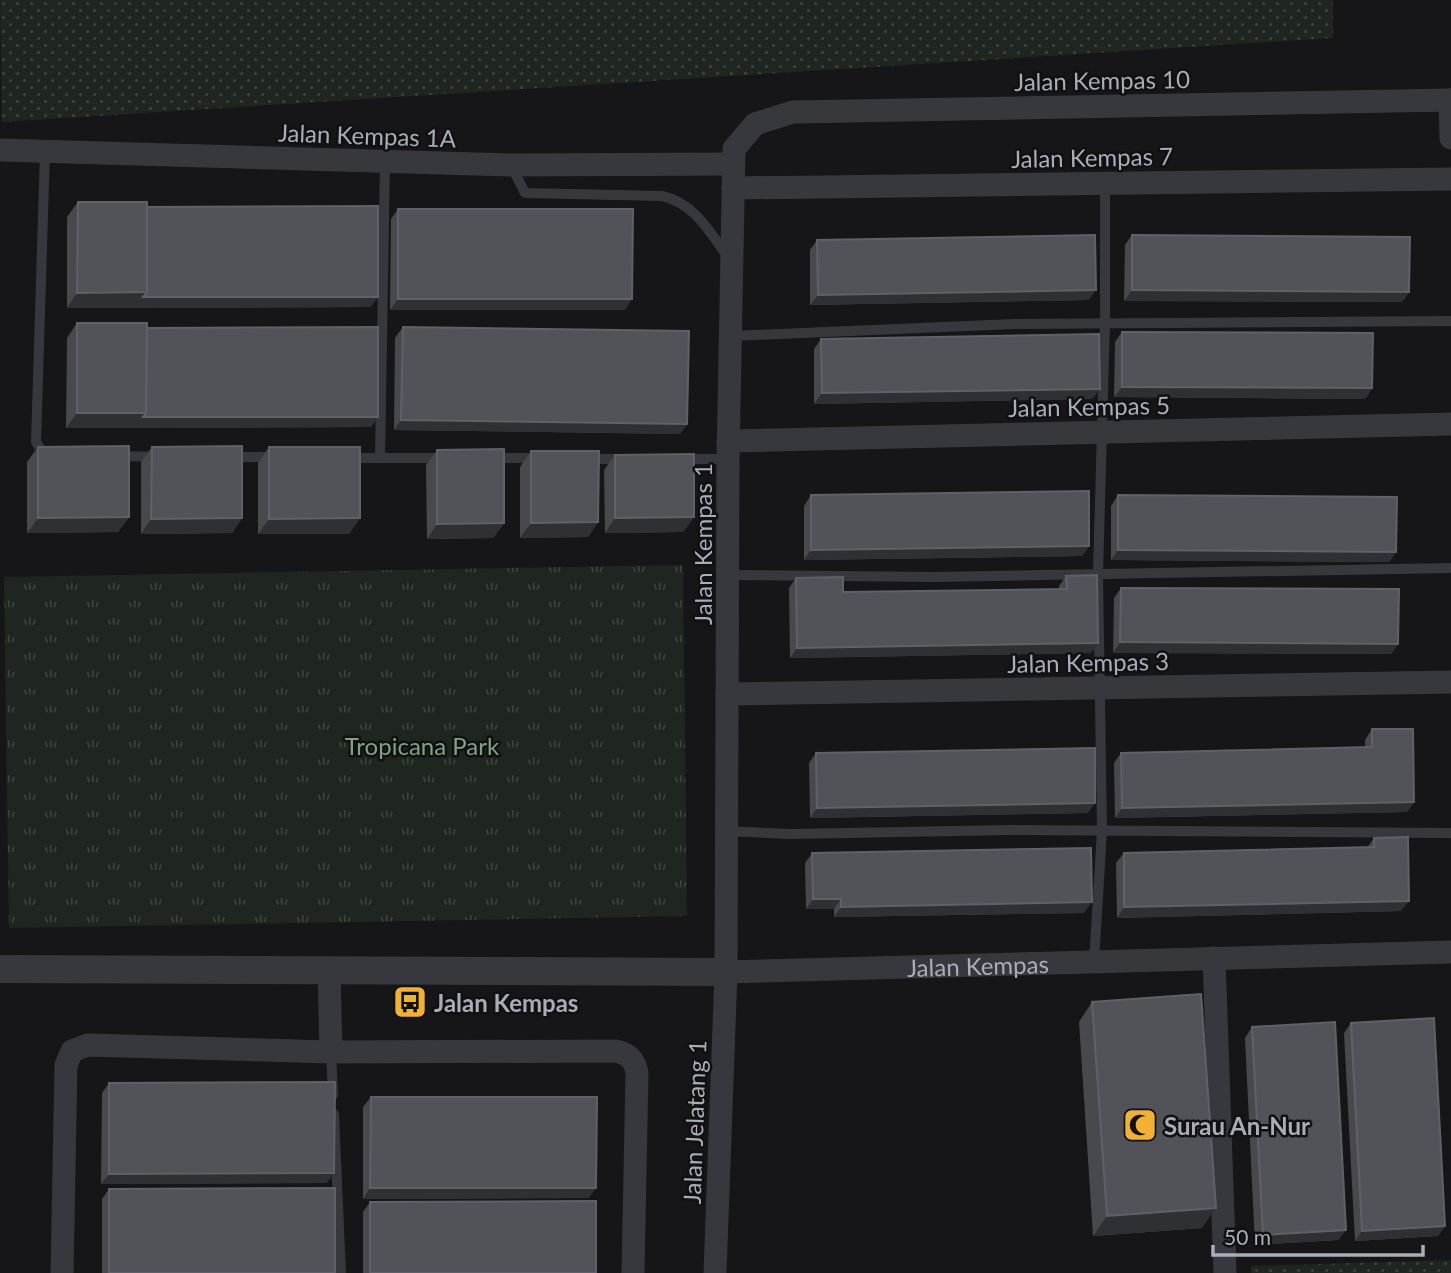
<svg xmlns="http://www.w3.org/2000/svg" width="1451" height="1273" font-family="Lato,sans-serif">
<style>
.grass{fill:url(#grass-dots)}
.park{fill:url(#park-tufts)}
.lines{fill:none;stroke-linecap:round;stroke-linejoin:round}
.service{stroke:#37383d;stroke-width:10}
.minor{stroke:#37383d;stroke-width:23}
.tertiary{stroke:#37383d;stroke-width:28}
.wall{fill:#47494d}
.shaded-wall{fill:#2f3033}
.building{fill:#525359;stroke:#5f6168;stroke-width:2}
.labels{text-anchor:middle;dominant-baseline:central;stroke-width:5;stroke-linejoin:round;paint-order:stroke}
.street-label{font-size:24px;fill:#a8adb8;stroke:#111113}
.park-label{font-size:24px;fill:#7fa381;stroke:#111113}
.poi-label{font-size:24px;font-weight:bold;fill:#a8adb8;stroke:#111113;text-anchor:start}
</style>
<defs>
<pattern id="grass-dots" width="8" height="8" patternUnits="userSpaceOnUse" patternTransform="scale(1.75)"><rect width="8" height="8" fill="#1e261f"/><path d="M2 2h.1M6 6h.1" fill="none" stroke="#3c433d" stroke-width="1.8" stroke-linecap="round"/></pattern>
<pattern id="park-tufts" width="24" height="20" patternUnits="userSpaceOnUse" patternTransform="scale(1.75)"><rect width="24" height="20" fill="#1e261f"/><path d="M3 7l-1-3M5 7V3M7 7l1-3M15 17l-1-3M17 17v-4M19 17l1-3" fill="none" stroke="#3c433d"/></pattern>
</defs>
<rect width="100%" height="100%" fill="#161618"/>
<g class="grass">
<path d="M0,0H1333V38L2,122Z"/>
<path d="M1451,1260V1273H1251V1266Z"/>
</g>
<path class="park" d="M683,565L687,916L9,928L4,577Z"/>
<g class="lines">
<g class="service">
<path d="M45,151L36,442L41,450L48,454"/>
<path d="M511,165L525,193L662,196C694,203 709,231 728,257"/>
<path d="M731,336L1014,324L1451,321"/>
<path d="M116,456L160,457"/>
<path d="M228,457H275"/>
<path d="M347,458H443"/>
<path d="M380,458L385,161"/>
<path d="M491,458H538"/>
<path d="M585,459H625"/>
<path d="M680,459H728"/>
<path d="M728,575L935,577L1451,568"/>
<path d="M726,831L790,834L1011,830L1451,833"/>
<path d="M1094,962L1102,831L1098,574L1105,323V183"/>
<path d="M331,1052L333,1095"/>
<path d="M334,1114L341,1273"/>
</g>
<g class="minor">
<path d="M1450,100L1451,138"/>
<path d="M0,150L511,165L733,164"/>
<path d="M733,188L1451,179"/>
<path d="M728,441L1451,424"/>
<path d="M727,694L1451,682"/>
<path d="M1214,958L1225,1273"/>
<path d="M329,970L331,1052"/>
<path id="s1" d="M726,972L1451,952"/>
<path d="M62,1273L66,1065L72,1051L88,1045L331,1052L616,1051C629,1054 635,1060 637,1073L633,1273"/>
<path d="M715,1273L726,972L728,459L734,149L755,124L793,112L1451,100"/>
</g>
<path class="tertiary" d="M0,969L726,972"/>
</g>
<g class="wall">
<path d="M78,202L147,207L371,307L67,308V217Z"/>
<path d="M398,209L625,310H390L391,219Z"/>
<path d="M1132,235L1409,292L1402,302L1124,301L1125,245Z"/>
<path d="M817,240L1089,300L810,305V250Z"/>
<path d="M77,323L147,328L378,417L371,427L66,428L67,338Z"/>
<path d="M403,327L687,424L680,434L394,430L395,338Z"/>
<path d="M1122,332L1372,388L1365,399L1114,397L1115,342Z"/>
<path d="M821,339L1100,389L1092,399L814,404V349Z"/>
<path d="M38,447L129,517L118,532L27,533V462Z"/>
<path d="M152,447L242,518L232,533L141,534V462Z"/>
<path d="M269,447L360,518L349,534H258V463Z"/>
<path d="M437,450L504,523L493,538L427,539L426,465Z"/>
<path d="M531,451L598,522L588,537L520,538V467Z"/>
<path d="M615,455L694,517L683,532L605,533L604,470Z"/>
<path d="M811,495L1089,546L1082,556L804,560V506Z"/>
<path d="M1118,495L1396,552L1389,562L1111,560V506Z"/>
<path d="M1066,576L1091,653L790,658L789,588L796,578L843,592L1059,589V586Z"/>
<path d="M1121,588L1398,644L1391,654L1113,653L1114,598Z"/>
<path d="M1372,729L1414,802L1407,812L1115,818L1114,763L1121,753L1365,747V740Z"/>
<path d="M816,753L1088,813L810,818L809,763Z"/>
<path d="M1374,838L1401,911L1117,918L1116,863L1124,853L1367,848Z"/>
<path d="M812,853L1084,913L834,917V909H806L805,863Z"/>
<path d="M1092,1002L1202,1228L1093,1236L1079,1022Z"/>
<path d="M1351,1023L1445,1226L1438,1236L1355,1241L1344,1033Z"/>
<path d="M1252,1027L1346,1230L1338,1240L1255,1245L1245,1038Z"/>
<path d="M109,1083L327,1183L101,1184L102,1093Z"/>
<path d="M371,1097L589,1198L363,1199V1107Z"/>
<path d="M109,1189L335,1273H102V1199Z"/>
<path d="M370,1202L596,1273H363V1212Z"/>
</g>
<g class="shaded-wall">
<path d="M1096,290L1089,300L810,305L818,295Z"/>
<path d="M1132,290L1409,292L1402,302L1124,301Z"/>
<path d="M147,292L378,297L371,307L67,308L77,293Z"/>
<path d="M398,299H632L625,310H390Z"/>
<path d="M1122,387L1372,388L1365,399L1114,397Z"/>
<path d="M1100,389L1092,399L814,404L822,393Z"/>
<path d="M77,413H146L378,417L371,427L66,428Z"/>
<path d="M401,420L687,424L680,434L394,430Z"/>
<path d="M129,517L118,532L27,533L38,518Z"/>
<path d="M694,517L683,532L605,533L615,518Z"/>
<path d="M242,518L232,533L141,534L151,519Z"/>
<path d="M360,518L349,534H258L269,519Z"/>
<path d="M598,522L588,537L520,538L531,523Z"/>
<path d="M504,523L493,538L427,539L437,524Z"/>
<path d="M1089,546L1082,556L804,560L811,550Z"/>
<path d="M1118,550L1396,552L1389,562L1111,560Z"/>
<path d="M1120,642L1398,644L1391,654L1113,653Z"/>
<path d="M1098,643L1091,653L790,658L797,648Z"/>
<path d="M1414,802L1407,812L1115,818L1122,808Z"/>
<path d="M1095,803L1088,813L810,818L817,808Z"/>
<path d="M813,899H841L834,909H806Z"/>
<path d="M1409,901L1401,911L1117,918L1124,907Z"/>
<path d="M1092,902L1084,913L834,917L841,907Z"/>
<path d="M334,1173L327,1183L101,1184L109,1174Z"/>
<path d="M370,1188H596L589,1198L363,1199Z"/>
<path d="M1216,1208L1202,1228L1093,1236L1107,1216Z"/>
<path d="M1445,1226L1438,1236L1355,1241L1362,1231Z"/>
<path d="M1346,1230L1338,1240L1255,1245L1263,1235Z"/>
</g>
<g class="building">
<path d="M78,202H147V292L77,293Z"/>
<path d="M378,206V297H143L147,292V207Z"/>
<path d="M398,209H633L632,299H398Z"/>
<path d="M1095,235L1096,290L818,295L817,240Z"/>
<path d="M1132,235L1410,237L1409,292L1132,290Z"/>
<path d="M77,323H147L146,413H77Z"/>
<path d="M378,327V417H143L146,413L147,328Z"/>
<path d="M403,327L689,331L687,424L401,420Z"/>
<path d="M1122,332L1373,333L1372,388L1122,387Z"/>
<path d="M1099,334L1100,389L822,393L821,339Z"/>
<path d="M129,446V517L38,518V447Z"/>
<path d="M242,446V518L151,519L152,447Z"/>
<path d="M269,447H360V518L269,519Z"/>
<path d="M504,449V523L437,524V450Z"/>
<path d="M531,451H599L598,522L531,523Z"/>
<path d="M694,454V517L615,518V455Z"/>
<path d="M1089,491V546L811,550V495Z"/>
<path d="M1118,495L1397,497L1396,552L1118,550Z"/>
<path d="M1097,575L1098,643L797,648L796,578L843,577V592L1067,589L1066,576Z"/>
<path d="M1121,588L1399,589L1398,644L1120,642Z"/>
<path d="M1372,729H1413L1414,802L1122,808L1121,753L1372,747Z"/>
<path d="M1095,748V803L817,808L816,753Z"/>
<path d="M1408,837L1409,901L1124,907V853L1374,847V838Z"/>
<path d="M1091,848L1092,902L841,907V899H813L812,853Z"/>
<path d="M1201,994L1216,1208L1107,1216L1092,1002Z"/>
<path d="M1434,1018L1445,1226L1362,1231L1351,1023Z"/>
<path d="M1335,1022L1346,1230L1263,1235L1252,1027Z"/>
<path d="M335,1082L334,1173L109,1174V1083Z"/>
<path d="M371,1097H597L596,1188H370Z"/>
<path d="M335,1188V1273H109V1189Z"/>
<path d="M596,1201V1273H370V1202Z"/>
</g>
<defs>
<symbol id="bus-square" viewBox="-11 -11 22 22"><rect x="-9" y="-9" width="18" height="18" rx="4" fill="#f2b134" stroke="#111113"/><path d="M-5-6H5V4H4V6H2V4H-2V6H-4V4H-5ZM-3.5-4V0h7V-4ZM-3.5 1.2v1.5H-2V1.2ZM2 1.2v1.5H3.5V1.2Z" fill="#111"/></symbol>
<symbol id="mosque-square" viewBox="-11 -11 22 22"><rect x="-9" y="-9" width="18" height="18" rx="4" fill="#f2b134" stroke="#111113"/><path d="M3.5-4.9A6 6 0 1 0 3.5 4.9A5 5 0 1 1 3.5-4.9Z" fill="#111"/></symbol>
</defs>
<g fill-rule="evenodd">
<use href="#bus-square" x="391" y="983" width="38" height="38"/>
<use href="#mosque-square" x="1121" y="1106" width="38" height="38"/>
</g>
<g class="labels">
<g class="street-label">
<text transform="translate(1102 80) rotate(-1)">Jalan Kempas 10</text>
<text transform="translate(367 135) rotate(2)">Jalan Kempas 1A</text>
<text transform="translate(1092 157) rotate(-1)">Jalan Kempas 7</text>
<text transform="translate(1089 406) rotate(-1)">Jalan Kempas 5</text>
<text transform="translate(702 544) rotate(-90)">Jalan Kempas 1</text>
<text transform="translate(1088 662) rotate(-1)">Jalan Kempas 3</text>
<text stroke="none"><textPath href="#s1" startOffset="252">Jalan Kempas</textPath></text>
<text transform="translate(694 1122) rotate(-88)">Jalan Jelatang 1</text>
</g>
<g class="park-label">
<text x="422" y="745">Tropicana Park</text>
</g>
<g class="poi-label">
<text x="434" y="1002">Jalan Kempas</text>
<text x="1164" y="1125">Surau An-Nur</text>
</g>
</g>
<path d="M1213 1245v10h210v-10" fill="none" stroke="#a8adb8" stroke-width="3.5"/>
<text x="1224" y="1245" font-size="21" fill="#a8adb8" stroke="#111113" stroke-width="5" paint-order="stroke">50 m</text>
</svg>
